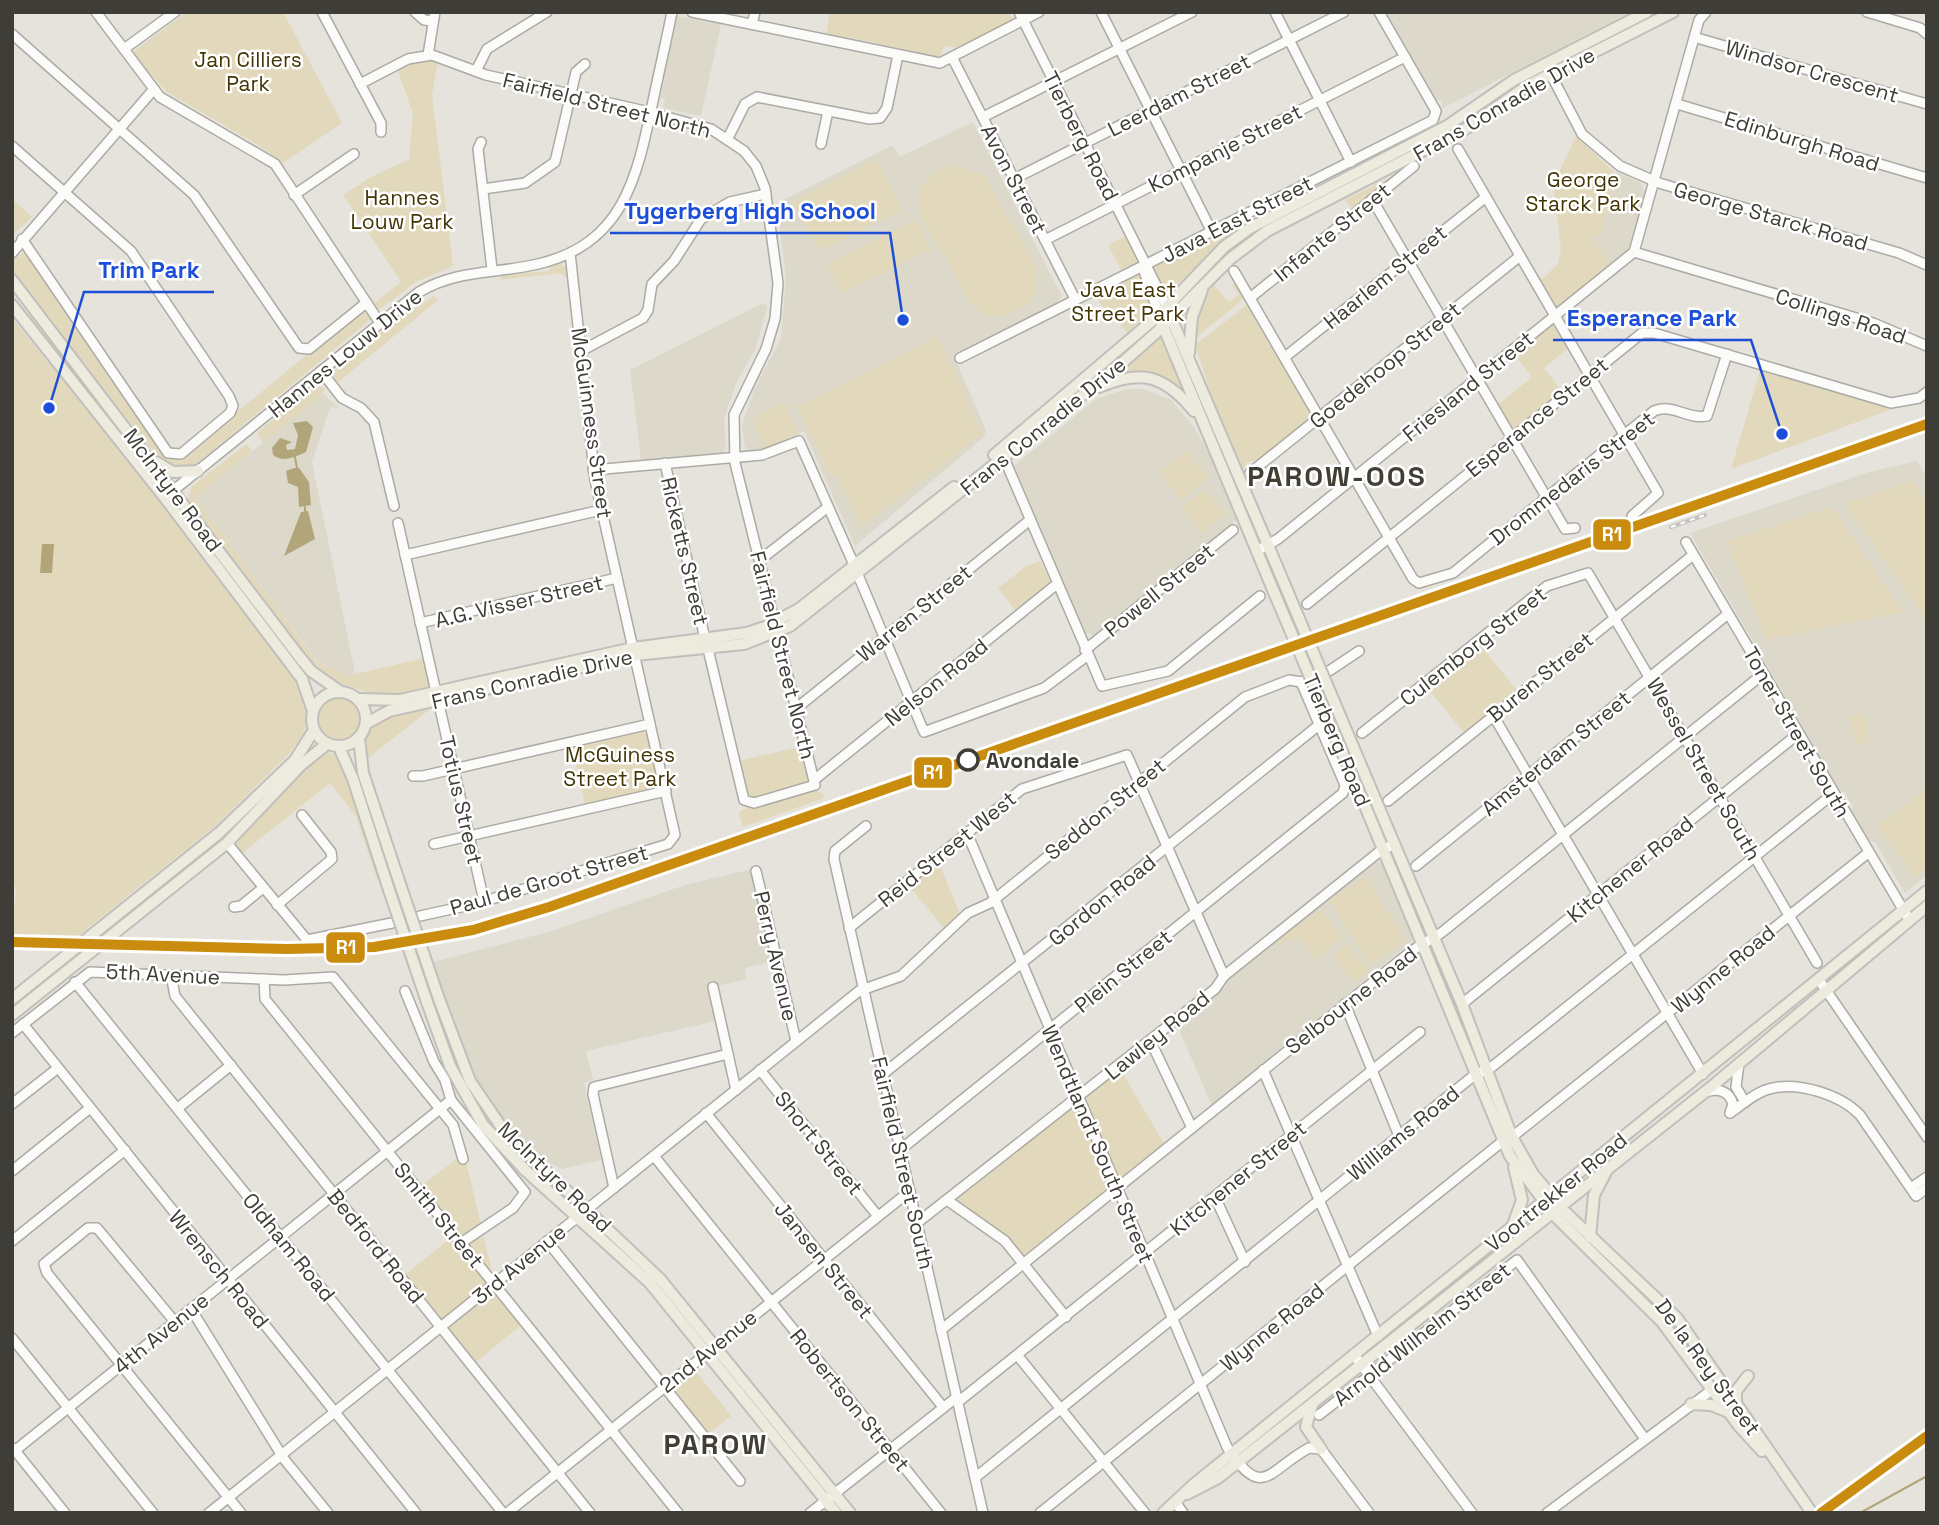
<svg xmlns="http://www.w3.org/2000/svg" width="1939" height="1525" font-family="'Space Grotesk',sans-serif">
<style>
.built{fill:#ddd9ca}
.green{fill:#e2d9bc}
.water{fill:#b3a57a}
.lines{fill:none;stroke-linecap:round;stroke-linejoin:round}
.stream{stroke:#b3a57a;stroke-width:2}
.minor-casing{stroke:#acaaa4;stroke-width:12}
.major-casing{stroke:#c0bfbb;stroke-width:14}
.minor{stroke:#fbfbfa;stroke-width:9}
.major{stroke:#edeade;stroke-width:10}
.rail-casing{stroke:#c6c4c2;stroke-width:4.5}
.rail{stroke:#fff;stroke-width:2;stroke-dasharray:5;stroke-linecap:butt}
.major-bridge-casing{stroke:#c0bfbb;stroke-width:14;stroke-linecap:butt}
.major-bridge{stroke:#edeade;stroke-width:10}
.rail-1-casing{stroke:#fff;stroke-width:16}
.rail-1{stroke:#c98c0e;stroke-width:10}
.stop-dot{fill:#fff;stroke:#3e3d37;stroke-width:3.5}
.labels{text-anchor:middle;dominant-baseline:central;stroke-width:5;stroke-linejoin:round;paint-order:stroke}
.park-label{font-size:21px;fill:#433503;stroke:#fff}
.street-label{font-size:21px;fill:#3e3d37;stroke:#fff}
.stop-label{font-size:21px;font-weight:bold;fill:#3e3d37;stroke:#fff;text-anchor:start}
.district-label{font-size:28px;font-weight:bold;letter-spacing:2px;fill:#413e33;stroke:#fff}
.leader{fill:none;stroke:#1d4ed8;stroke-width:2.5}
.callout-dot{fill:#1d4ed8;stroke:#fff;stroke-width:2.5}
.callout-label{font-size:23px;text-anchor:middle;font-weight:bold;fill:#1d4ed8;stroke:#fff;stroke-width:5;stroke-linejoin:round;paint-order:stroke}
.line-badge{stroke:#fff;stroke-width:2.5}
.badge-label{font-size:19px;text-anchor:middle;font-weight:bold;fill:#fff}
</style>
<rect width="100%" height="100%" fill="#e5e3db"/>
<g class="built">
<path d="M1383,12H1630L1441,109L1443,101L1434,99Z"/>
<path d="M676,16L721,24L701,116L663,108L665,98L661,97Z"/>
<path d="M973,122L1061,295L1059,302L954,356L986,430L984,437L855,546L804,431L767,450L750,452L745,447L742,425L746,414L754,390L781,338L786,278L777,203L893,145L899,157Z"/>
<path d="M1616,172L1641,183L1645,193L1628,250L1611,264L1592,238L1601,231L1617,178Z"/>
<path d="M761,304L768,305L755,350L736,383L724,420L726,448L722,453L641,460L630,370Z"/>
<path d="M1126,389H1143L1171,400L1193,426L1210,454L1236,520L1094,635L1085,633L1014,466L1096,399Z"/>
<path d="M323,394L340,409L330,407L312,462L355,673L350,675L319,663L197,500V496Z"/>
<path d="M1917,461L1927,478V875L1905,893L1875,842L1868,840L1851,809L1853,807L1844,791H1840L1690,533L1869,472Z"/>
<path d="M1376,861L1384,865L1413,934L1411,942L1212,1106L1177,1025L1226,986L1228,980Z"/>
<path d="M752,869L773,961L745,968L747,979L708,988L716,1021L586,1051L593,1080L584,1083L601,1160L562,1169L538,1158L500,1116L475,1076L433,962L548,932L685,885Z"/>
</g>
<g class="green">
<path d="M187,12H283L342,123L283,163L258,145L167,92L137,60L134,51Z"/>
<path d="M830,12H1008L1013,21L958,48L944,46L940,57L848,37L847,41L826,36Z"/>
<path d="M418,59L438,60L432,95L453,266L416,282L380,309L373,304L401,282L343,195L371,177L409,159L413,114L397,68Z"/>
<path d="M1539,75L1469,121L1261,230L1202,277L1251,232Z"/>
<path d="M1576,136L1617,175L1601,232L1593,238L1611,264L1556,308L1540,281L1558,264L1561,249L1553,185Z"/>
<path d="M876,159L901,210L819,251L793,201Z"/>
<path d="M959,165L984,176L1037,268L1034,294C1023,315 993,325 974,306C963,295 955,274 947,260C938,245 925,228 920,212C911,187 936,166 959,165Z"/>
<path d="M1398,173L1353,210L1346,201L1345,200Z"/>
<path d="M12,199L32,217L12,236Z"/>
<path d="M917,219L931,250L842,294L827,263Z"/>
<path d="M1232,227L1235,229L1127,333L1115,318L1111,319L1094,294Z"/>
<path d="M1126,236L1138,262L1121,270L1108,245Z"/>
<path d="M23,253L29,254L167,456L182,457L359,312L368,313L371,319L196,464L176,469L157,457L12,272V261Z"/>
<path d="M560,264L568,269L572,296L567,278L560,273L500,280L502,275L549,271L552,266Z"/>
<path d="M1235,283L1243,296L1240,302L1194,339L1195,320L1213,284L1229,302L1239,294L1232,286Z"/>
<path d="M12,286L163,484L154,478L38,329Z"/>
<path d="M434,296L437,301L337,383L333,376L336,369L397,319Z"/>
<path d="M1249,303L1314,417L1263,458L1247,463L1243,470L1216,409L1195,345Z"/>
<path d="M12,318L104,430L296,681L301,689L307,717L304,733L289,754L213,828L73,940L12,939L16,887L12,886Z"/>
<path d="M1554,323L1568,348L1544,368L1562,391L1513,431L1498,405L1532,377L1514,354Z"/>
<path d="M1161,335L1182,390L1168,381L1112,379Z"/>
<path d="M937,336L983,433L862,526L840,481L829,473L796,406Z"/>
<path d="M1761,367L1892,406V409L1731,469Z"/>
<path d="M314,386L325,388L323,394L263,443L258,435L259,431Z"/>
<path d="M783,402L799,433L767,449L752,418Z"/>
<path d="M247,444L252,451L197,496V500L318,663L350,675L425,658L430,686L403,693L373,694L343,684L323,672L310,661L188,499L192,486Z"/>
<path d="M1186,451L1208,478L1181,500L1159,472Z"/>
<path d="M1912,481L1927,503V621L1844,503Z"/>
<path d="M1205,489L1225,514L1201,533L1181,508Z"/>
<path d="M1832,507L1903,612L1766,640L1727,541Z"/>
<path d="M1040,561L1051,583L1016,611L998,588L1025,567Z"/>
<path d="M1478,643L1517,690L1464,733L1427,687Z"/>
<circle cx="339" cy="720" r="22"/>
<path d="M434,706L368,758L364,757C363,714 401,713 434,706Z"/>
<path d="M1864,713L1870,742L1856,745L1850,716Z"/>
<path d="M643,730L649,736L659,782L657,788L585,805L572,746Z"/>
<path d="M804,746L811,779L808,783L753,800L746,798L738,761Z"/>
<path d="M327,752L334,755L342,767L379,878L377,879L356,816L330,783L240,855L233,844L305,766Z"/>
<path d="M1927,788V868L1916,877L1877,827Z"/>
<path d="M813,790L823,793L824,798L743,827L739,813L748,806Z"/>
<path d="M938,861L960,914L945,929L908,885Z"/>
<path d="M1365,877L1407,941L1370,964L1329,900Z"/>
<path d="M1321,910L1342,937L1315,959L1298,937L1278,945L1276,940Z"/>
<path d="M1347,944L1369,971L1354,983L1332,956Z"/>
<path d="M1120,1069L1165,1145L1124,1178L1116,1175L1086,1104L1088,1095Z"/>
<path d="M1073,1102L1077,1104L1111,1184L1109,1190L1024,1258L959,1204L957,1197Z"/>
<path d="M459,1157L461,1163L466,1162L481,1224L461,1236L421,1186Z"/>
<path d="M484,1237L492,1272L467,1244L471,1239Z"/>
<path d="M451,1238L488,1282L443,1320L406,1274Z"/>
<path d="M491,1292L495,1293L521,1325L476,1362L450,1329V1325Z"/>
<path d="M694,1369L731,1416L708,1434L672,1388Z"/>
</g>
<g class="water">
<path d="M307,421L313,427L306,452C295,457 283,463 273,455L272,448L280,438L292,442L286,445L287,450L295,449L298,435L293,423Z"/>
<path d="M294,468H299L309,482L311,505L299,507L298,487L288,483L286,471Z"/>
<path d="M308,511L315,539L284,556L301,512Z"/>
<path d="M42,544H54L52,573H40Z"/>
</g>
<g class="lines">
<g class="stream">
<path d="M295,457L297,468"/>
<path d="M305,507V511"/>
<path d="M1860,1513L1927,1476"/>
</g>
<defs>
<g id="minor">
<path d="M96,12L160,97L275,164L380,323"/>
<path d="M322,12L381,123V132"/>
<path d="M415,12L424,20L433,21"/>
<path d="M692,12L940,63L1039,12"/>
<path d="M1019,12L1167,307"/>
<path d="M1101,12L1212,232"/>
<path d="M1275,12L1351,162"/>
<path d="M1867,12L1920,28L1927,34"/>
<path d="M752,24L755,12"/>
<path d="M12,34L194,195L299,348L309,349L366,303"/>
<path d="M1697,38L1927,104"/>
<path d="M124,49L175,12"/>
<path d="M428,55L435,12"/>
<path d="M953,59L1075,299"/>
<path d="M1548,69L1582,134L1620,166L1659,183L1899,253L1927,265"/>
<path d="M476,71L487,49L547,12"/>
<path d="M360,84L408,59L432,55L486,75L645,111L711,129L744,151L756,166L765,188L778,283L775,319L766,349L734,415L735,463L815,785L754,803L744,800L708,649"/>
<path d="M1677,104L1927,178"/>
<path d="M983,117L1192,12"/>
<path d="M728,138L745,104L757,97L870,119L880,118L887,108L898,55"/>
<path d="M481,142L478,149L492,269"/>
<path d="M821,144L828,111"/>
<path d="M12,146L131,251L229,396L233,406L230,413L181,454L168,453L22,239"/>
<path d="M1458,149L1658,493L1632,516"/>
<path d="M1014,179L1344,12"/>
<path d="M483,189L525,183L555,162L576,72L585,64"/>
<path d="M294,195L354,154"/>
<path d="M1372,199L1565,529L1575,528"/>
<path d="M1045,240L1405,57"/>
<path d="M1634,252L1873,323L1927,346"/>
<path d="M12,253L154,89"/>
<path d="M1144,271L1159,315"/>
<path d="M1234,271L1413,579L1419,583L1453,573L1654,411C1672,403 1688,420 1707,416L1727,354"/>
<path d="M1250,298L1414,166"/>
<path d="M581,351L643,318L648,310L652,284L674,261L701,219L730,202L766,194"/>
<path d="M1285,357L1486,197"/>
<path d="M960,358L1433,120L1436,111L1379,12"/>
<path d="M321,371L342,398L361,408L374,422L394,506"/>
<path d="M1001,451L1102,686L1168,671L1260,596"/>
<path d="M665,463L705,639"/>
<path d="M593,470L762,455L799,441L855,567"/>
<path d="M1250,473L1520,256"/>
<path d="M169,494L419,292C458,269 496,274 538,264C624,244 637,177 653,101C659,72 666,42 672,12"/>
<path d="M398,523L436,692"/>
<path d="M1686,542L1907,916"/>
<path d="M1262,548L1278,539L1634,252L1699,20L1706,12"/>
<path d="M405,555L601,510"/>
<path d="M760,560L828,507"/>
<path d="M858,575L924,732L1044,688L1087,656"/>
<path d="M1307,604L1642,333H1654L1891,403L1919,398L1927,392"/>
<path d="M420,623L617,578"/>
<path d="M1085,650L1233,530"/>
<path d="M438,700L484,901"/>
<path d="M798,707L1030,520"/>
<path d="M1493,715L1703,1074"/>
<path d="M1362,733L1547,586L1588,573L1817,963"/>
<path d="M413,776H423L650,724"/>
<path d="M814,780L1057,584"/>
<path d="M1388,801L1693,555"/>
<path d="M866,826L835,851L834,859L983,1513"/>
<path d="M967,833L1227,1447C1263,1502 1268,1470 1309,1448L1321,1449L1369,1513"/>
<path d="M227,843L307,940L392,923"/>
<path d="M434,844L666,791"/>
<path d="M1416,866L1728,614"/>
<path d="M756,871L796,1041"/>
<path d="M277,905L332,859L331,852L302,815"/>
<path d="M234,907L241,906L263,888"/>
<path d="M420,916L479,903L668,844L675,835L595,480L570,253"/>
<path d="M849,928L1022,789L1127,755L1224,976"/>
<path d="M171,975L175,996L590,1513"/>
<path d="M264,979L265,999L678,1513"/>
<path d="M1819,980L1850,1025"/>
<path d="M75,982L503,1513"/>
<path d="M713,987L736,1090"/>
<path d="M1345,1004L1399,1136"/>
<path d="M1462,1004L1798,734"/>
<path d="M23,1024L416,1513"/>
<path d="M1852,1028L1927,1137"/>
<path d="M12,1033L90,972L284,980L333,977L453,1125L463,1159"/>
<path d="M1150,1040L1192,1128"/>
<path d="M1739,1063L1736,1087L1745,1102"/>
<path d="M760,1070L877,1215"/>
<path d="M1263,1070L1378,1336"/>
<path d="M883,1074L1319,725"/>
<path d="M1706,1092C1719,1088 1729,1091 1733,1104L1730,1113"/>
<path d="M451,1100L525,1192L513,1208L461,1243"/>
<path d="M12,1104L58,1068"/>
<path d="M178,1108L231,1065"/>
<path d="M706,1113L943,1407"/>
<path d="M1730,1113C1743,1104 1757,1091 1773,1088C1800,1082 1841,1095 1860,1115L1916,1196L1927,1188"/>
<path d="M1512,1137L1868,853"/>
<path d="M900,1150L1343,793L1345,785L1301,682"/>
<path d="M654,1156L941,1513"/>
<path d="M12,1171L90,1108"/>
<path d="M614,1188L593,1094L594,1087L728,1054"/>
<path d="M1911,1188L1927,1177"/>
<path d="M1215,1197L1245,1262"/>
<path d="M947,1200L1005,1241L1066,1317"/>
<path d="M917,1223L1215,989L1224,976L1379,852L1394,844"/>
<path d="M12,1241L125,1150"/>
<path d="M547,1241L740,1481"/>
<path d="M191,1309L284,1459L328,1513"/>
<path d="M175,1322L97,1228H88L44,1264L47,1273L241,1513"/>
<path d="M941,1330L1413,950L1441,933L1763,674"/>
<path d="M12,1338L153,1513"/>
<path d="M1018,1356L1145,1513"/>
<path d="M1357,1359L1472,1513"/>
<path d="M958,1402L1420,1032"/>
<path d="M1319,1415L1517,1260L1645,1439"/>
<path d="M13,1448L65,1513"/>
<path d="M12,1453L451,1100L445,1080L434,1062L405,991"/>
<path d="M976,1477L1472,1077L1493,1066L1833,794"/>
<path d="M1176,1503L1183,1513"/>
<path d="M209,1513L859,991L901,976L968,913L990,903L1245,697L1289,680L1301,682L1329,671L1359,651"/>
<path d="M507,1513L910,1191"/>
<path d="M810,1513L957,1397"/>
<path d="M1040,1513L1503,1141"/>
<path d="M1547,1513L1717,1386"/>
</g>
<g id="major">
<path d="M12,280L298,655L311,671L341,692"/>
<path d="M12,305L165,498L302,679L313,711"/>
<path d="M1169,313L1270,550"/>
<path d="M1161,321L1276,597"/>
<path d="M1189,353L1192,317L1202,290"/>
<path d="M1099,387C1142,369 1164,375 1194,411"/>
<path d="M994,455L1159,315L1224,247L1250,228L1447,126L1514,80L1647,12"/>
<path d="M156,462L173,472L198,471"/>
<circle cx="339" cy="719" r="27"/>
<path d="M358,699L400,700L633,648L747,633L765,627L799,609L954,487"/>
<path d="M367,723L389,711L635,655L744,644L790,626L1114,370L1158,331L1230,259L1267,231L1467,128L1527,86L1673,12"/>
<path d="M359,738L363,773L401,887"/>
<path d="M339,747L353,779L389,890"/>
<path d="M1379,808L1462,1004L1512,1137L1533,1174L1564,1211L1677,1318L1812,1513"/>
<path d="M1368,813L1510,1156L1556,1217L1662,1322L1739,1426L1762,1451"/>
<path d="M12,999L219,833L295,760L314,730"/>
<path d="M439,999L470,1081L504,1131L660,1279L850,1513"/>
<path d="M427,1002L450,1066L483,1125L525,1170L650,1283L836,1513"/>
<path d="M12,1015L227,843L301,765L327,744"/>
<path d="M1513,1225L1522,1200L1514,1167"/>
<path d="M1590,1237L1594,1195L1606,1172"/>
<path d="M1736,1403V1391L1748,1376"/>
<path d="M1691,1404L1711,1405L1729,1412"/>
<path d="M1312,1405L1306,1427L1321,1449"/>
<path d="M1187,1494L1218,1478L1710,1088L1927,906"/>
<path d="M1163,1513L1193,1485L1927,891"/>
</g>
</defs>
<use href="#minor" class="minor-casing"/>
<use href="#major" class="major-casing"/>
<use href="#minor" class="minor"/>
<use href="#major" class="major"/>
<defs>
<path id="rail" d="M1671,527L1705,515"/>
</defs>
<use href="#rail" class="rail-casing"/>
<use href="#rail" class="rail"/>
<defs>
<g id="major-bridge">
<path d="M1270,550L1379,808"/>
<path d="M1276,597L1368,813"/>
<path d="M401,887L439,999"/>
<path d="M389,890L427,1002"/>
</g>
</defs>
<use href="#major-bridge" class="major-bridge-casing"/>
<use href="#major-bridge" class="major-bridge"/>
<defs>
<g id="rail-1">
<path d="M12,942L287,949L374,947L473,930L549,907L1927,424"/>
<path d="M1821,1513L1927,1436"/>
</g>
</defs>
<use href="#rail-1" class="rail-1-casing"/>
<use href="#rail-1" class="rail-1"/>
</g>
<circle class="stop-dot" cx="968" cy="760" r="10"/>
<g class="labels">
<g class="park-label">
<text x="248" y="59">Jan Cilliers<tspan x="248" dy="24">Park</tspan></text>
<text x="1583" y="179">George<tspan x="1583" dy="24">Starck Park</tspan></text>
<text x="402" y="197">Hannes<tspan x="402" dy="24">Louw Park</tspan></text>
<text x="1128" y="289">Java East<tspan x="1128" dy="24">Street Park</tspan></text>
<text x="620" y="754">McGuiness<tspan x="620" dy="24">Street Park</tspan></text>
</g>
<g class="street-label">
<text transform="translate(1812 71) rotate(16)">Windsor Crescent</text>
<text transform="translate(1179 95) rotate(-27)">Leerdam Street</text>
<text transform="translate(1504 104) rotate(-30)">Frans Conradie Drive</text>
<text transform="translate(607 105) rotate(14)">Fairfield Street North</text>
<text transform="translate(1081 136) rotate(63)">Tierberg Road</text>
<text transform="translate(1802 141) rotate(17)">Edinburgh Road</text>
<text transform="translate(1225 148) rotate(-27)">Kompanje Street</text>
<text transform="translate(1014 179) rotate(63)">Avon Street</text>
<text transform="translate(1771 216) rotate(16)">George Starck Road</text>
<text transform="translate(1237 219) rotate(-27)">Java East Street</text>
<text transform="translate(1332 232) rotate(-39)">Infante Street</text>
<text transform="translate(1385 277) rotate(-39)">Haarlem Street</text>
<text transform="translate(1841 316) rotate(18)">Collings Road</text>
<text transform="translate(345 353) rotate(-39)">Hannes Louw Drive</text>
<text transform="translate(1385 365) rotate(-39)">Goedehoop Street</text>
<text transform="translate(1468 386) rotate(-39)">Friesland Street</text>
<text transform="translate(1537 417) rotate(-39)">Esperance Street</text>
<text transform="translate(592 423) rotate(82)">McGuinness Street</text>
<text transform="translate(1043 426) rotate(-39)">Frans Conradie Drive</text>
<text transform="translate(1572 478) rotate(-38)">Drommedaris Street</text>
<text transform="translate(173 490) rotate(53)">McIntyre Road</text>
<text transform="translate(685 551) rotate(77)">Ricketts Street</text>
<text transform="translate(1159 590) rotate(-39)">Powell Street</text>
<text transform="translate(519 601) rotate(-13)">A.G. Visser Street</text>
<text transform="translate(914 613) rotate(-39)">Warren Street</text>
<text transform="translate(1473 646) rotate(-38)">Culemborg Street</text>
<text transform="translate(783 655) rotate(76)">Fairfield Street North</text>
<text transform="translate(1540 677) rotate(-39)">Buren Street</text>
<text transform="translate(532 679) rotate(-13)">Frans Conradie Drive</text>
<text transform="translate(936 682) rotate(-39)">Nelson Road</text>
<text transform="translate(1797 732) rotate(60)">Toner Street South</text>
<text transform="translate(1337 740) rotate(67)">Tierberg Road</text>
<text transform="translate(1556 753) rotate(-39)">Amsterdam Street</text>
<text transform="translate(1704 769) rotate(60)">Wessel Street South</text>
<text transform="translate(461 800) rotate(77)">Totius Street</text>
<text transform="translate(1105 809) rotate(-39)">Seddon Street</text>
<text transform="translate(947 849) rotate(-39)">Reid Street West</text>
<text transform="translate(1630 869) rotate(-39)">Kitchener Road</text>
<text transform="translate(549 880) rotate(-16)">Paul de Groot Street</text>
<text transform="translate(1102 900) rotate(-39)">Gordon Road</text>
<text transform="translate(776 956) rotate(77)">Perry Avenue</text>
<text transform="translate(1723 969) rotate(-39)">Wynne Road</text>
<text transform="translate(1123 971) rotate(-39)">Plein Street</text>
<text transform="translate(163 974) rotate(3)">5th Avenue</text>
<text transform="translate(1351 1000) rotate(-38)">Selbourne Road</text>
<text transform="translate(1157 1035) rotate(-39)">Lawley Road</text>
<text transform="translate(1403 1133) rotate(-39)">Williams Road</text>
<text transform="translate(819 1143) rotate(51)">Short Street</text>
<text transform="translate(1098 1144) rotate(67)">Wendtlandt South Street</text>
<text transform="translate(903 1163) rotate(77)">Fairfield Street South</text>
<text transform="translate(555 1177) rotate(44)">McIntyre Road</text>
<text transform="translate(1238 1178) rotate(-39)">Kitchener Street</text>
<text transform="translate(1556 1192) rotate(-39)">Voortrekker Road</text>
<text transform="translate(439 1215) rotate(51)">Smith Street</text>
<text transform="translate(376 1246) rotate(51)">Bedford Road</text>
<text transform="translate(289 1247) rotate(51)">Oldham Road</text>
<text transform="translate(824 1260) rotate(51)">Jansen Street</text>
<text transform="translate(519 1264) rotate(-39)">3rd Avenue</text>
<text transform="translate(219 1269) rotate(51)">Wrensch Road</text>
<text transform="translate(1272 1327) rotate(-39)">Wynne Road</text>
<text transform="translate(161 1333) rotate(-39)">4th Avenue</text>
<text transform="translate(1422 1334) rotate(-38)">Arnold Wilhelm Street</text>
<text transform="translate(708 1351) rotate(-39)">2nd Avenue</text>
<text transform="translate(1708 1367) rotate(54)">De la Rey Street</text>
<text transform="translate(850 1400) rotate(51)">Robertson Street</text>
</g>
<g class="stop-label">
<text x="986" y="760">Avondale</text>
</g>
<g class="district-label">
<text x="1337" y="476">PAROW-OOS</text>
<text x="716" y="1444">PAROW</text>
</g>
</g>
<path class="leader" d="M903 320L890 233H610M49 408L84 292H214M1782 434L1751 340H1553"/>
<g class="callout-dot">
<circle cx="903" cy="320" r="7"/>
<circle cx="49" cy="408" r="7"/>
<circle cx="1782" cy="434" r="7"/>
</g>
<g class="callout-label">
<text x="750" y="219">Tygerberg High School</text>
<text x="149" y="278">Trim Park</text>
<text x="1652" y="326">Esperance Park</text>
</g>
<g class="line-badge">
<rect x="1592" y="518" width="40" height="33" rx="7" fill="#c98c0e"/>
<rect x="913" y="756" width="40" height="33" rx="7" fill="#c98c0e"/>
<rect x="325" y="931" width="41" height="33" rx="7" fill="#c98c0e"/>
</g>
<g class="badge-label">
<text x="1612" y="541">R1</text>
<text x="933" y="779">R1</text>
<text x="346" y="954">R1</text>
</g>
<rect width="1939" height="1525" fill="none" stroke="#3e3d37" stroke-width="28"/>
</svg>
